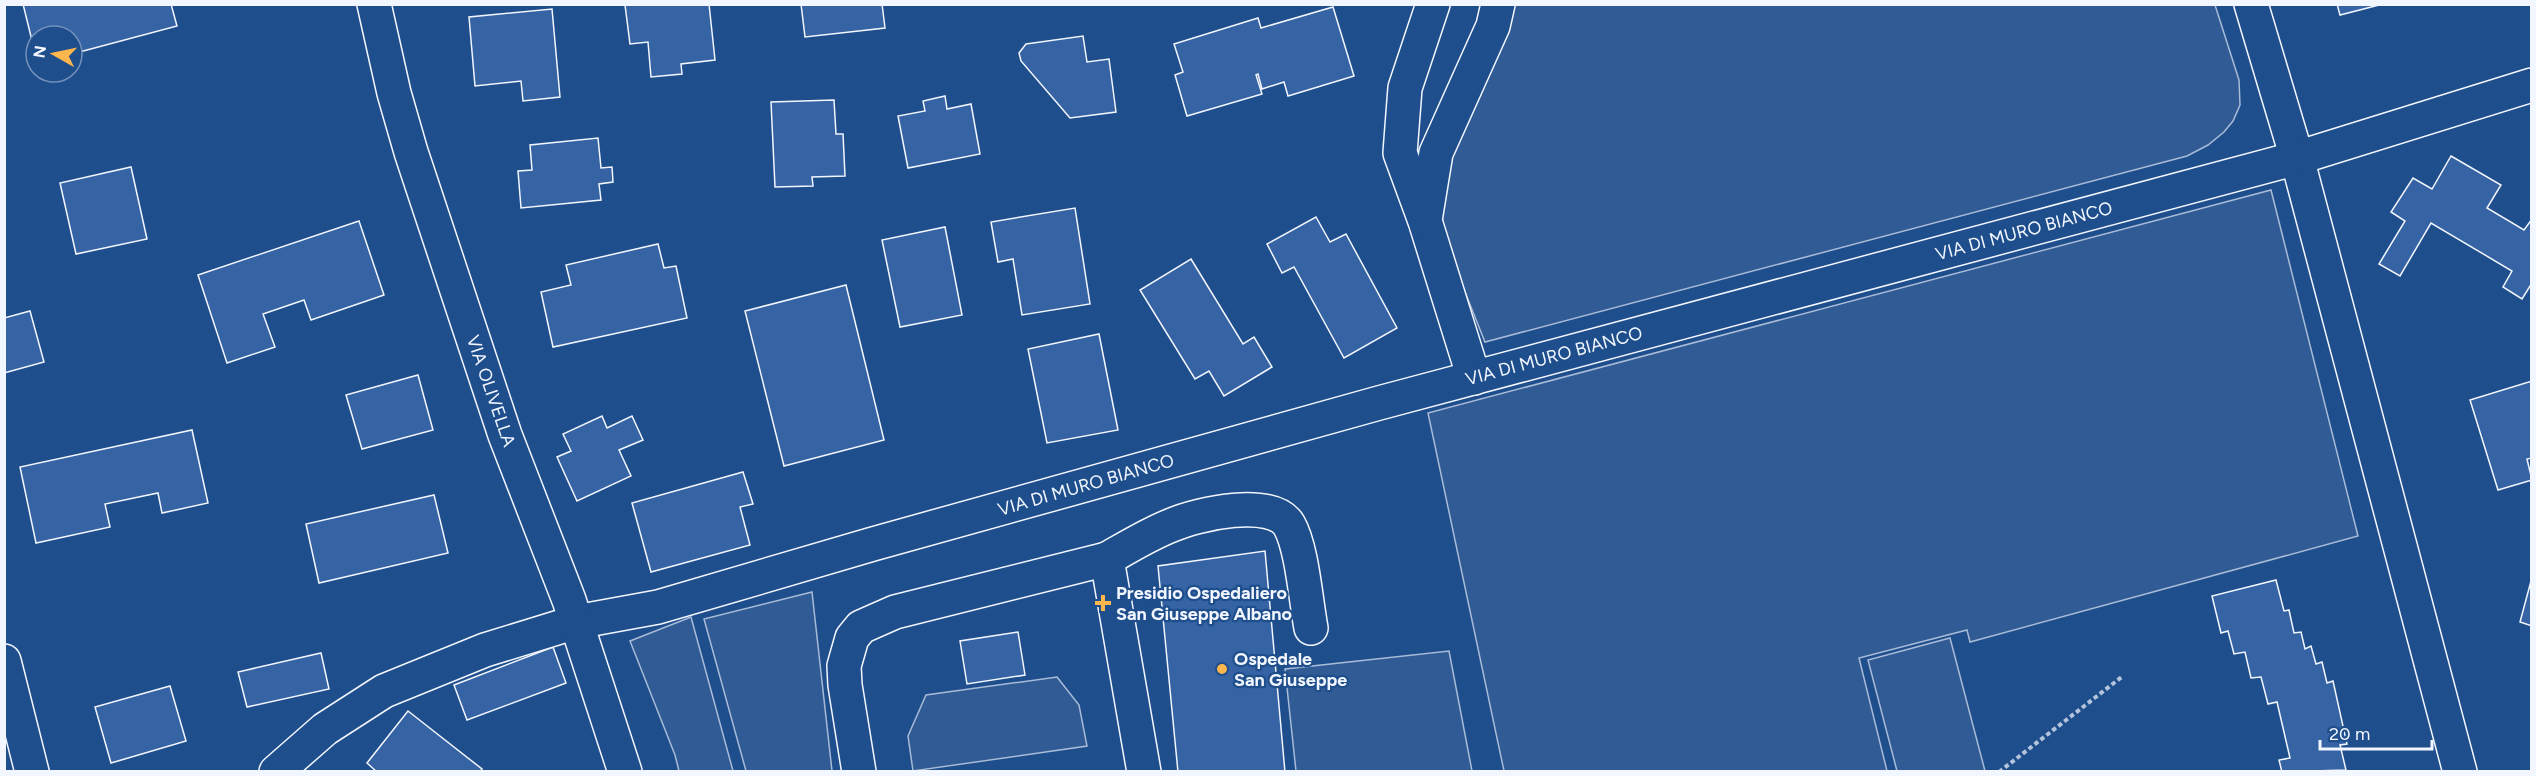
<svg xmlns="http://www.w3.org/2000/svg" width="2536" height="776" font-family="Figtree,sans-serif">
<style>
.built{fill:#305b95;stroke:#a8bbd7;stroke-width:1.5}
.building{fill:#3563a3;stroke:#f2f6ff;stroke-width:1.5}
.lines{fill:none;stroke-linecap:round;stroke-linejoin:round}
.minor-casing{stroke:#f2f6ff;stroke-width:36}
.secondary-casing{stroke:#f2f6ff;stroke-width:36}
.path{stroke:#b3c4dc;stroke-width:4;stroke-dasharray:4.5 3;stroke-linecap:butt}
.minor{stroke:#1f4e8c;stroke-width:33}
.secondary{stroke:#1f4e8c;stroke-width:33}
.poi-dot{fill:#ffb74d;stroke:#1f4e8c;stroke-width:2}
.labels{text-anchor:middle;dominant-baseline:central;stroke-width:4.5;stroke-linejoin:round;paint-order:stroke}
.street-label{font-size:18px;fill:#f2f6ff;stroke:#1f4e8c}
.poi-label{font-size:18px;font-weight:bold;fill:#f2f6ff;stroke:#1f4e8c;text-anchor:start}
</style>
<rect width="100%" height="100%" fill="#1f4e8c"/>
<g class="built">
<path d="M1505,5H2215L2239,80L2240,105L2233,121L2224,132L2208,145L2187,156L1485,342L1443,237L1438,216L1440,190Z"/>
<path d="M2271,190L2358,536L1970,642L1967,630L1859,658L1887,771H1504L1428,413Z"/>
<path d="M812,592L832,771H746L704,619Z"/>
<path d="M691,617L733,771H679L675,755L630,641Z"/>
<path d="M1950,638L1985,771H1897L1868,660Z"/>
<path d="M1449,651L1472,771H1296L1285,669Z"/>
<path d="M1057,677L1079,705L1087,746L913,771L908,736L926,695Z"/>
</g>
<g class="building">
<path d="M23,4H171L177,26L72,54V36H36V57Z"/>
<path d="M709,4L715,60L681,64L682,74L651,77L648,42L630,44L625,5Z"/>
<path d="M801,4H882L885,28L805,37Z"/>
<path d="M2337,4H2383L2340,15Z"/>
<path d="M1333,7L1354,76L1288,96L1284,82L1262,89L1258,74L1256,75L1262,94L1187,116L1175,75L1183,72L1174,44L1258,18L1261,28Z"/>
<path d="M552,9L560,97L523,101L521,81L475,86L469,17Z"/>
<path d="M1083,36L1087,62L1109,59L1116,112L1070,118L1021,61L1019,53L1026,44Z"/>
<path d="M945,96L947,109L971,104L980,154L908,168L898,116L925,111L923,101Z"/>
<path d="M834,100L836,134H843L845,176L812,177L813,186L775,187L771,102Z"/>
<path d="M598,138L601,168L612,167L613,182L599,184L601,200L521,208L518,171L532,170L530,145Z"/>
<path d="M2451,156L2501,185L2487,208L2524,230L2532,219V283L2522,299L2503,287L2512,271L2431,223L2400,276L2379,264L2405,221L2391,212L2413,178L2432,189Z"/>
<path d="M131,167L147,239L76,254L60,183Z"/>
<path d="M1075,208L1090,304L1022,315L1013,259L998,262L991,222Z"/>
<path d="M1316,217L1330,242L1346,234L1397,328L1344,358L1294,267L1282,273L1267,244Z"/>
<path d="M359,221L384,295L311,320L304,300L263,314L275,347L227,363L198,275Z"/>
<path d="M945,227L962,315L900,327L882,240Z"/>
<path d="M658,244L664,268L676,266L687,318L553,347L541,292L571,285L566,265Z"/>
<path d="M1191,259L1243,344L1254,337L1272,367L1224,396L1209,371L1195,379L1140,290Z"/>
<path d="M846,285L884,440L784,466L745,311Z"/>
<path d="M30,311L44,362L4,373V318Z"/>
<path d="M1099,334L1118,430L1047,443L1028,349Z"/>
<path d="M418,375L433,430L362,449L346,395Z"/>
<path d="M2532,381V458L2527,459L2532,480L2498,490L2470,400Z"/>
<path d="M602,416L607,428L632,416L643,440L619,450L631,476L577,501L557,457L571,451L563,434Z"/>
<path d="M192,430L208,503L162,513L158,493L105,504L110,527L36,543L20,467Z"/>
<path d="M743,472L753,504L740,507L750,545L651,572L632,503Z"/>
<path d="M434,495L448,553L319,583L306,524Z"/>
<path d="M1265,551L1285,772H1178L1158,566Z"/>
<path d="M2276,580L2284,611L2289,610L2294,633L2301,632L2305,649L2311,646L2316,664L2322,662L2327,683L2333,681L2347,744L2340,745L2346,770L2282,772L2279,760L2290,758L2277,702L2268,704L2261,677L2251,678L2245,652L2234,654L2228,631L2221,633L2212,596Z"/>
<path d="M2531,581H2532V626L2520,622Z"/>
<path d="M1018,632L1025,675L967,684L960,641Z"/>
<path d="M553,647L566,683L467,720L454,685Z"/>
<path d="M321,653L329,689L247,707L238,672Z"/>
<path d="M170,686L186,741L111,763L95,707Z"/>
<path d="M408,711L482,769L480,772H377L367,763Z"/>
</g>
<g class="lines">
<defs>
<g id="minor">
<path d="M1433,4L1405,88L1400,153L1425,221L1474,378"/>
<path d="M2251,4L2297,158L2460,772"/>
<path d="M1425,220L1436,153L1493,26L1498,4"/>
<path d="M1107,559C1128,547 1149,534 1172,525C1197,514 1272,497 1289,525C1302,547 1306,602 1311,628"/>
<path d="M4,661L32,772"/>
<path d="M276,772L325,729L384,691L485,650L576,622L658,607L873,544L1379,403L2297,158L2532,85"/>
<path d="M859,772L845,685L844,666L852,638L861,627L895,612L1107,559L1144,772"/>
</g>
<path id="secondary" d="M374,4L394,93L411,152L505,435L569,600L625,772"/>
</defs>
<use href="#minor" class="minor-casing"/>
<use href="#secondary" class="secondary-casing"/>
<path class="path" d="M1999,772L2123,676"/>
<use href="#minor" class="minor"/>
<use href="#secondary" class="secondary"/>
</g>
<g class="poi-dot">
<path d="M1100 594h6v6h6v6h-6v6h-6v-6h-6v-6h6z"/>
<circle cx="1222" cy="669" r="6"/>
</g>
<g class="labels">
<g class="street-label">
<text transform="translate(2024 231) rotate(-15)">VIA DI MURO BIANCO</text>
<text transform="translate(1554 356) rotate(-15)">VIA DI MURO BIANCO</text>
<text transform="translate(491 391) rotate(71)">VIA OLIVELLA</text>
<text transform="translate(1086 485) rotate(-16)">VIA DI MURO BIANCO</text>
</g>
<g class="poi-label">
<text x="1116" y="593">Presidio Ospedaliero<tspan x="1116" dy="21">San Giuseppe Albano</tspan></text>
<text x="1234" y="659">Ospedale<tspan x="1234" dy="21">San Giuseppe</tspan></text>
</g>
</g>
<rect width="2536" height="776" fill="none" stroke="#f2f6ff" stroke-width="12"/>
<g transform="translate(54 54) rotate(279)"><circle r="28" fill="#1f4e8c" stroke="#7391ba" stroke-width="1.5"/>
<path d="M0-4.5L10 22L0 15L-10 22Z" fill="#ffb74d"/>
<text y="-9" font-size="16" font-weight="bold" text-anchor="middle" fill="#f2f6ff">N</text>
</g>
<path d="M2320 740v9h112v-9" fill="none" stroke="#f2f6ff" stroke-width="3"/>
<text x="2329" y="740" font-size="18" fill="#f2f6ff" stroke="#1f4e8c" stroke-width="4.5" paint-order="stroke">20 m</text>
</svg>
